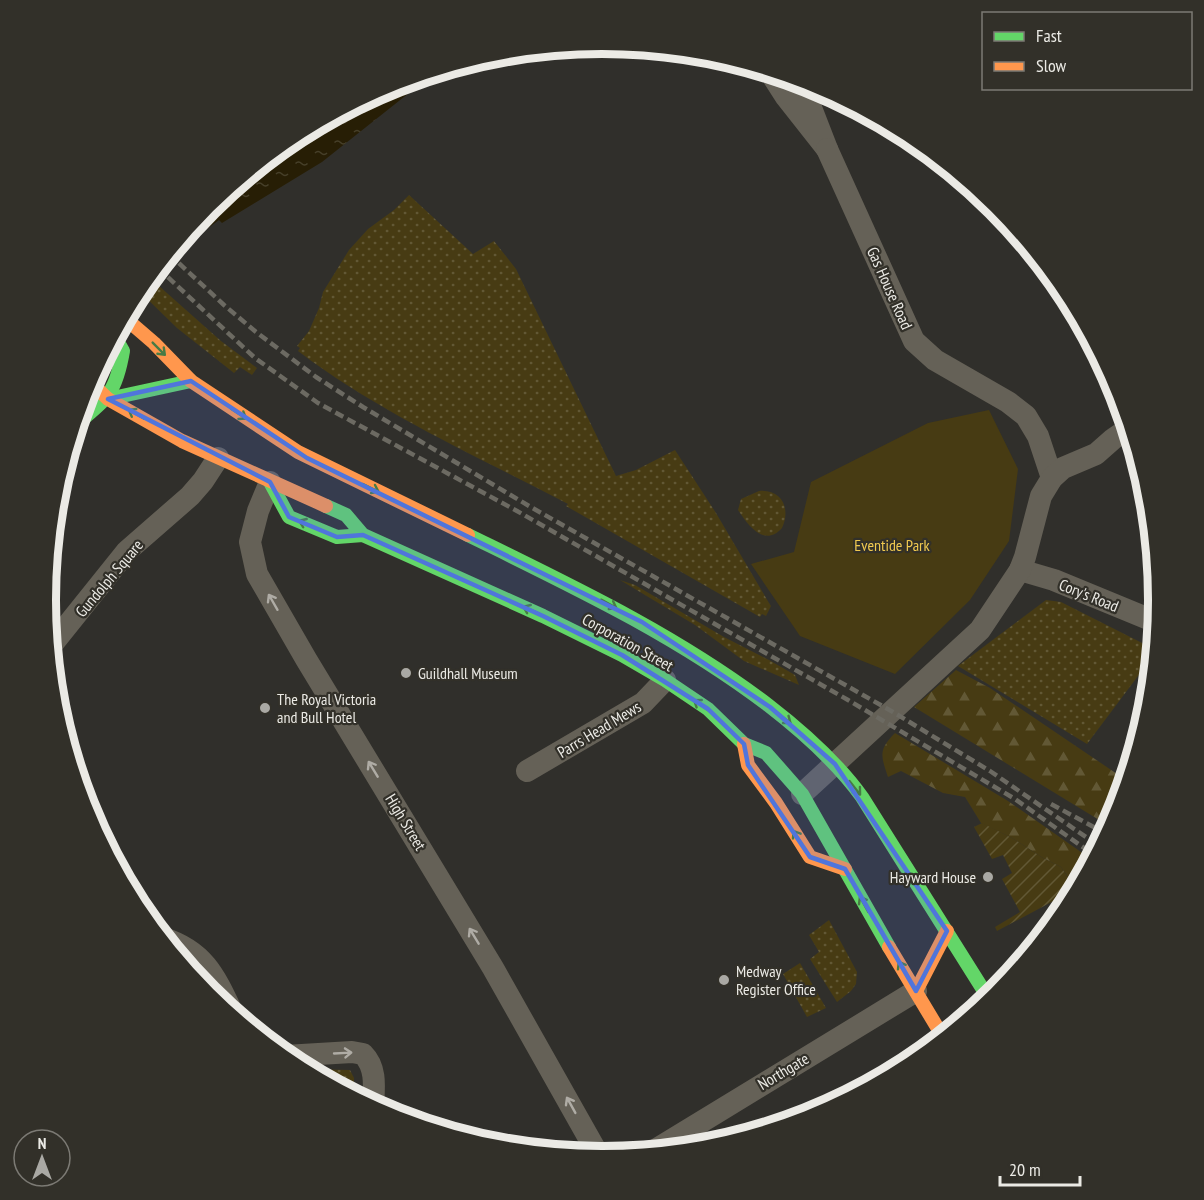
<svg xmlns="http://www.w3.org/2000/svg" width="1204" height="1200" font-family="'PT Sans Narrow',sans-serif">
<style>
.grass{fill:url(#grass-dots)}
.forest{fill:url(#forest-firs)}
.park{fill:#473b13}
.garden{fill:url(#garden-furrows)}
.water{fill:url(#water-ripples)}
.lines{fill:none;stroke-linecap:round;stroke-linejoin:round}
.street{stroke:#656157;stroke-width:22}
.fast{stroke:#63d668;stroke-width:14}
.slow{stroke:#ff974d;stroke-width:14}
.rail{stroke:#6c6a62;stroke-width:4.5;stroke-dasharray:9 4.5;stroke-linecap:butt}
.oneway{stroke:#487b45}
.oneway2{stroke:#afaca5}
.marked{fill:#5075db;fill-opacity:0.2;stroke:#5075db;stroke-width:4.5;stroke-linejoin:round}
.poi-dot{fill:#aaa9a4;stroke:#323029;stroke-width:2}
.labels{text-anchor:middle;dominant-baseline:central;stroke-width:4.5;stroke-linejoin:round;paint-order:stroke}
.street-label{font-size:16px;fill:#ebeae5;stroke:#323029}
.park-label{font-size:16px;fill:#f0c94f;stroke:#323029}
.poi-label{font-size:16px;fill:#ebeae5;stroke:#323029;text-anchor:start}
.rim{fill:none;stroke:#ebeae5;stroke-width:8}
</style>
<defs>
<pattern id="grass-dots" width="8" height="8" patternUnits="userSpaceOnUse" patternTransform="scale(1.5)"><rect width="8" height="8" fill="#473b13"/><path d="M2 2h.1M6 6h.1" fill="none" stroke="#625835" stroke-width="1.8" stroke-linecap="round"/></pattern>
<pattern id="forest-firs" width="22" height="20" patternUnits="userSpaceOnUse" patternTransform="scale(1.5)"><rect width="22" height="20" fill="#473b13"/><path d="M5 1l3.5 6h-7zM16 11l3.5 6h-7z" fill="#625835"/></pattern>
<pattern id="garden-furrows" width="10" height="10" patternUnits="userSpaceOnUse" patternTransform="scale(1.5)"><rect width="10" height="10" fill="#473b13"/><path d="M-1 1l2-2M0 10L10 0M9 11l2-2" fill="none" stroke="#625835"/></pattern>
<pattern id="water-ripples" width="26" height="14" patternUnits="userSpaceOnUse" patternTransform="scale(1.5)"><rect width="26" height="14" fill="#271e05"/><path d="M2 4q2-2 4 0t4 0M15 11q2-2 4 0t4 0" fill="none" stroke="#463f29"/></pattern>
</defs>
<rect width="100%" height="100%" fill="#302f2b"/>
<g class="grass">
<path d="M409,195L473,254L494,241L516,269L616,476L636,470L675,450L716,513L769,603L771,606L766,616L762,614L760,617L566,506L568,504C477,456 381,414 298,351L300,348L297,346L309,331L319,308L323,292L349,250L368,229L394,210Z"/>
<path d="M150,278L221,341L257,368L252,375L240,367L234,373L177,328L139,291Z"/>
<path d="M759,491C782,489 791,509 782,528C764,548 748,525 738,510L741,499Z"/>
<path d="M620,580L635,585L724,637L769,660L795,675L799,685L744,661L695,625Z"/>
<path d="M1046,600L1061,602L1154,649L1153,656L1087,744L958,666Z"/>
<path d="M829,920L857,972L856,984L851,991L837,1002L810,959L819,952L809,935Z"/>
<path d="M800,963L826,1008L807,1017L783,974Z"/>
<path d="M304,1069L350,1070L354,1078V1095Z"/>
</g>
<g class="forest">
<path d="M956,670L990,688L1126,780L1116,813L1109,826L914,707Z"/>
<path d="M895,733L1008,801L1091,859L1076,888L1061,867L1043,858L1012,838L981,823L965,797L943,793L901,771L888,777C881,756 878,750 895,733Z"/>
</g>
<path class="park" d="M989,410L1018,469L1009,541L970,600L895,674L800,636L751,564L794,552L811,482L928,423Z"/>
<path class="garden" d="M982,823L1012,838L1043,858L1061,867L1076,889L997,931L995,927L1020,912L1002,879L1012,873L1003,855L992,859L974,827Z"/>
<path class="water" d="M425,75L409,93L322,162L222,223L219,220L204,231L197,221L209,206L293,137L389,86Z"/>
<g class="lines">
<g class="street">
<path d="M770,72L786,97L827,149L801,82"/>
<path d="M827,149L914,341L935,360L1008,402L1026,416L1038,436L1052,478"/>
<path d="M270,482L258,511L250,542L257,574L306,659L493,968L599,1156"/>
<path d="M1020,570L1054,580L1156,622"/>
<path d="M50,647L127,551L190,496L203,481L218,458"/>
<path d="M527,771L643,703L665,680"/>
<path d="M802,794L980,630L1020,570L1025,557L1041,496L1052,478L1063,468L1096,454L1113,439L1129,428"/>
<path d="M163,938C204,951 215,976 232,1012"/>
<path d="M285,1056L352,1052L363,1054C377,1068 374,1088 373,1106"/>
<path d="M652,1152L916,991"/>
</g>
<g class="fast">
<path d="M108,399L191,381"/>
<path d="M77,424C108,398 116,392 123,351L115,337"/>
<path d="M270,482L289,517L337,537L363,535"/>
<path d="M326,506L346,515L363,535L543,616L622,655L665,680L708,709L744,744L766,753L802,794L889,947"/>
<path d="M468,535C572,586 676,635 768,705C803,732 836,761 862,797L989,999"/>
</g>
<g class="slow">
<path d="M125,318L154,343L191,381L298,452L468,535"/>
<path d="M90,382L108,399L182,441L326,506"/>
<path d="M744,744L748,765L776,803L810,857L845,869"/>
<path d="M889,947L943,1037"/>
<path d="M916,991L947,931"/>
</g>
<g class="rail">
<path d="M169,254L224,305L256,332L316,377L363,407L529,506L893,712L990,771L1099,846"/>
<path d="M158,268L255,358L318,403L517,511L848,700L1015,799L1094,855"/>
<path d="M1051,804L1105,833"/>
</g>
</g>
<defs><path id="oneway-shaft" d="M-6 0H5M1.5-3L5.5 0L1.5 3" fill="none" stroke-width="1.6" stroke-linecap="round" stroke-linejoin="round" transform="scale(1.5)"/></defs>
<g class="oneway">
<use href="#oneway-shaft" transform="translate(159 349) rotate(45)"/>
<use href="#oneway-shaft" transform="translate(136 414) rotate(-150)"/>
<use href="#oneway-shaft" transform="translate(239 414) rotate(33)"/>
<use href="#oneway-shaft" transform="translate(371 488) rotate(26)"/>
<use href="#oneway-shaft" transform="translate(307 524) rotate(-157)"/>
<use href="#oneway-shaft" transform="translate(609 604) rotate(29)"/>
<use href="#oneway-shaft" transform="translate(531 610) rotate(-156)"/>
<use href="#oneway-shaft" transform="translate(701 705) rotate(-145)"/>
<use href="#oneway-shaft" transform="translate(784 718) rotate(38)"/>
<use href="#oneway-shaft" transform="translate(855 788) rotate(52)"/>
<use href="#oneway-shaft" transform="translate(798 838) rotate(-122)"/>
<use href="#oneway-shaft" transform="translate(864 904) rotate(-119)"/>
<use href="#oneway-shaft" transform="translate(903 969) rotate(-120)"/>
</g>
<g class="oneway2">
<use href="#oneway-shaft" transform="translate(273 602) rotate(-120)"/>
<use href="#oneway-shaft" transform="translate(373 769) rotate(-121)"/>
<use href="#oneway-shaft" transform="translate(474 936) rotate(-121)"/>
<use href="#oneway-shaft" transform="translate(343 1053) rotate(-3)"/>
<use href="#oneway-shaft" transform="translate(571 1105) rotate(-119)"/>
</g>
<path class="marked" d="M191,381L307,458L642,622L770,707L835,764L947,931L916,991L845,869L810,857L748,765L744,744L708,709L622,655L543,616L363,535L337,537L289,517L270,482L108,399Z"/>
<g class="poi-dot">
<circle cx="406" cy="673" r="6"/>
<circle cx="265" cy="708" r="6"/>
<circle cx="988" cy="877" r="6"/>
<circle cx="724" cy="980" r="6"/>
</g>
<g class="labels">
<g class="street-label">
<text transform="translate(890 288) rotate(66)">Gas House Road</text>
<text transform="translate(109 578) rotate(-50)">Gundolph Square</text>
<text transform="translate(1089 595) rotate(22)">Cory's Road</text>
<text transform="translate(628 642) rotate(29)">Corporation Street</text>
<text transform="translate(599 729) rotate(-31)">Parrs Head Mews</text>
<text transform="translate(406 822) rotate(59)">High Street</text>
<text transform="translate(783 1071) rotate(-31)">Northgate</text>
</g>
<g class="park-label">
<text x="892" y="545">Eventide Park</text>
</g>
<g class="poi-label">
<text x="418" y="673">Guildhall Museum</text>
<text x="277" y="699">The Royal Victoria<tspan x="277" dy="18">and Bull Hotel</tspan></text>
<text x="976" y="877" text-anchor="end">Hayward House</text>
<text x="736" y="971">Medway<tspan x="736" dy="18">Register Office</tspan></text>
</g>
</g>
<path d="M0 0H1204V1200H0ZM56 600a546 546 0 1 1 1092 0a546 546 0 1 1-1092 0Z" fill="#323029" fill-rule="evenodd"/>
<path class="rim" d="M56 600a546 546 0 1 1 1092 0a546 546 0 1 1-1092 0Z"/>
<rect x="982" y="12" width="210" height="78" fill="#323029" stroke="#7c7a74" stroke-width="1.5"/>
<rect x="994" y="32" width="30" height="9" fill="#63d668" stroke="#7c7a74" stroke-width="1.5"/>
<text x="1036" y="42" font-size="18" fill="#ebeae5">Fast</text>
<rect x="994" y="62" width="30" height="9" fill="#ff974d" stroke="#7c7a74" stroke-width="1.5"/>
<text x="1036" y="72" font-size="18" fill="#ebeae5">Slow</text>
<g transform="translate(42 1158)"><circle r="28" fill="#323029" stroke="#7c7a74" stroke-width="1.5"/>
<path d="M0-4.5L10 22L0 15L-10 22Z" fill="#aaa9a4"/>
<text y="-9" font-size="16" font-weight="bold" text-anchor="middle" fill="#ebeae5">N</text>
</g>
<path d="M1000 1176v9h80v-9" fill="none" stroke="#ebeae5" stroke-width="3"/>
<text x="1009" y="1176" font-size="18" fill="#ebeae5" stroke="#323029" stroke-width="4.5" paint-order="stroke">20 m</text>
</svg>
